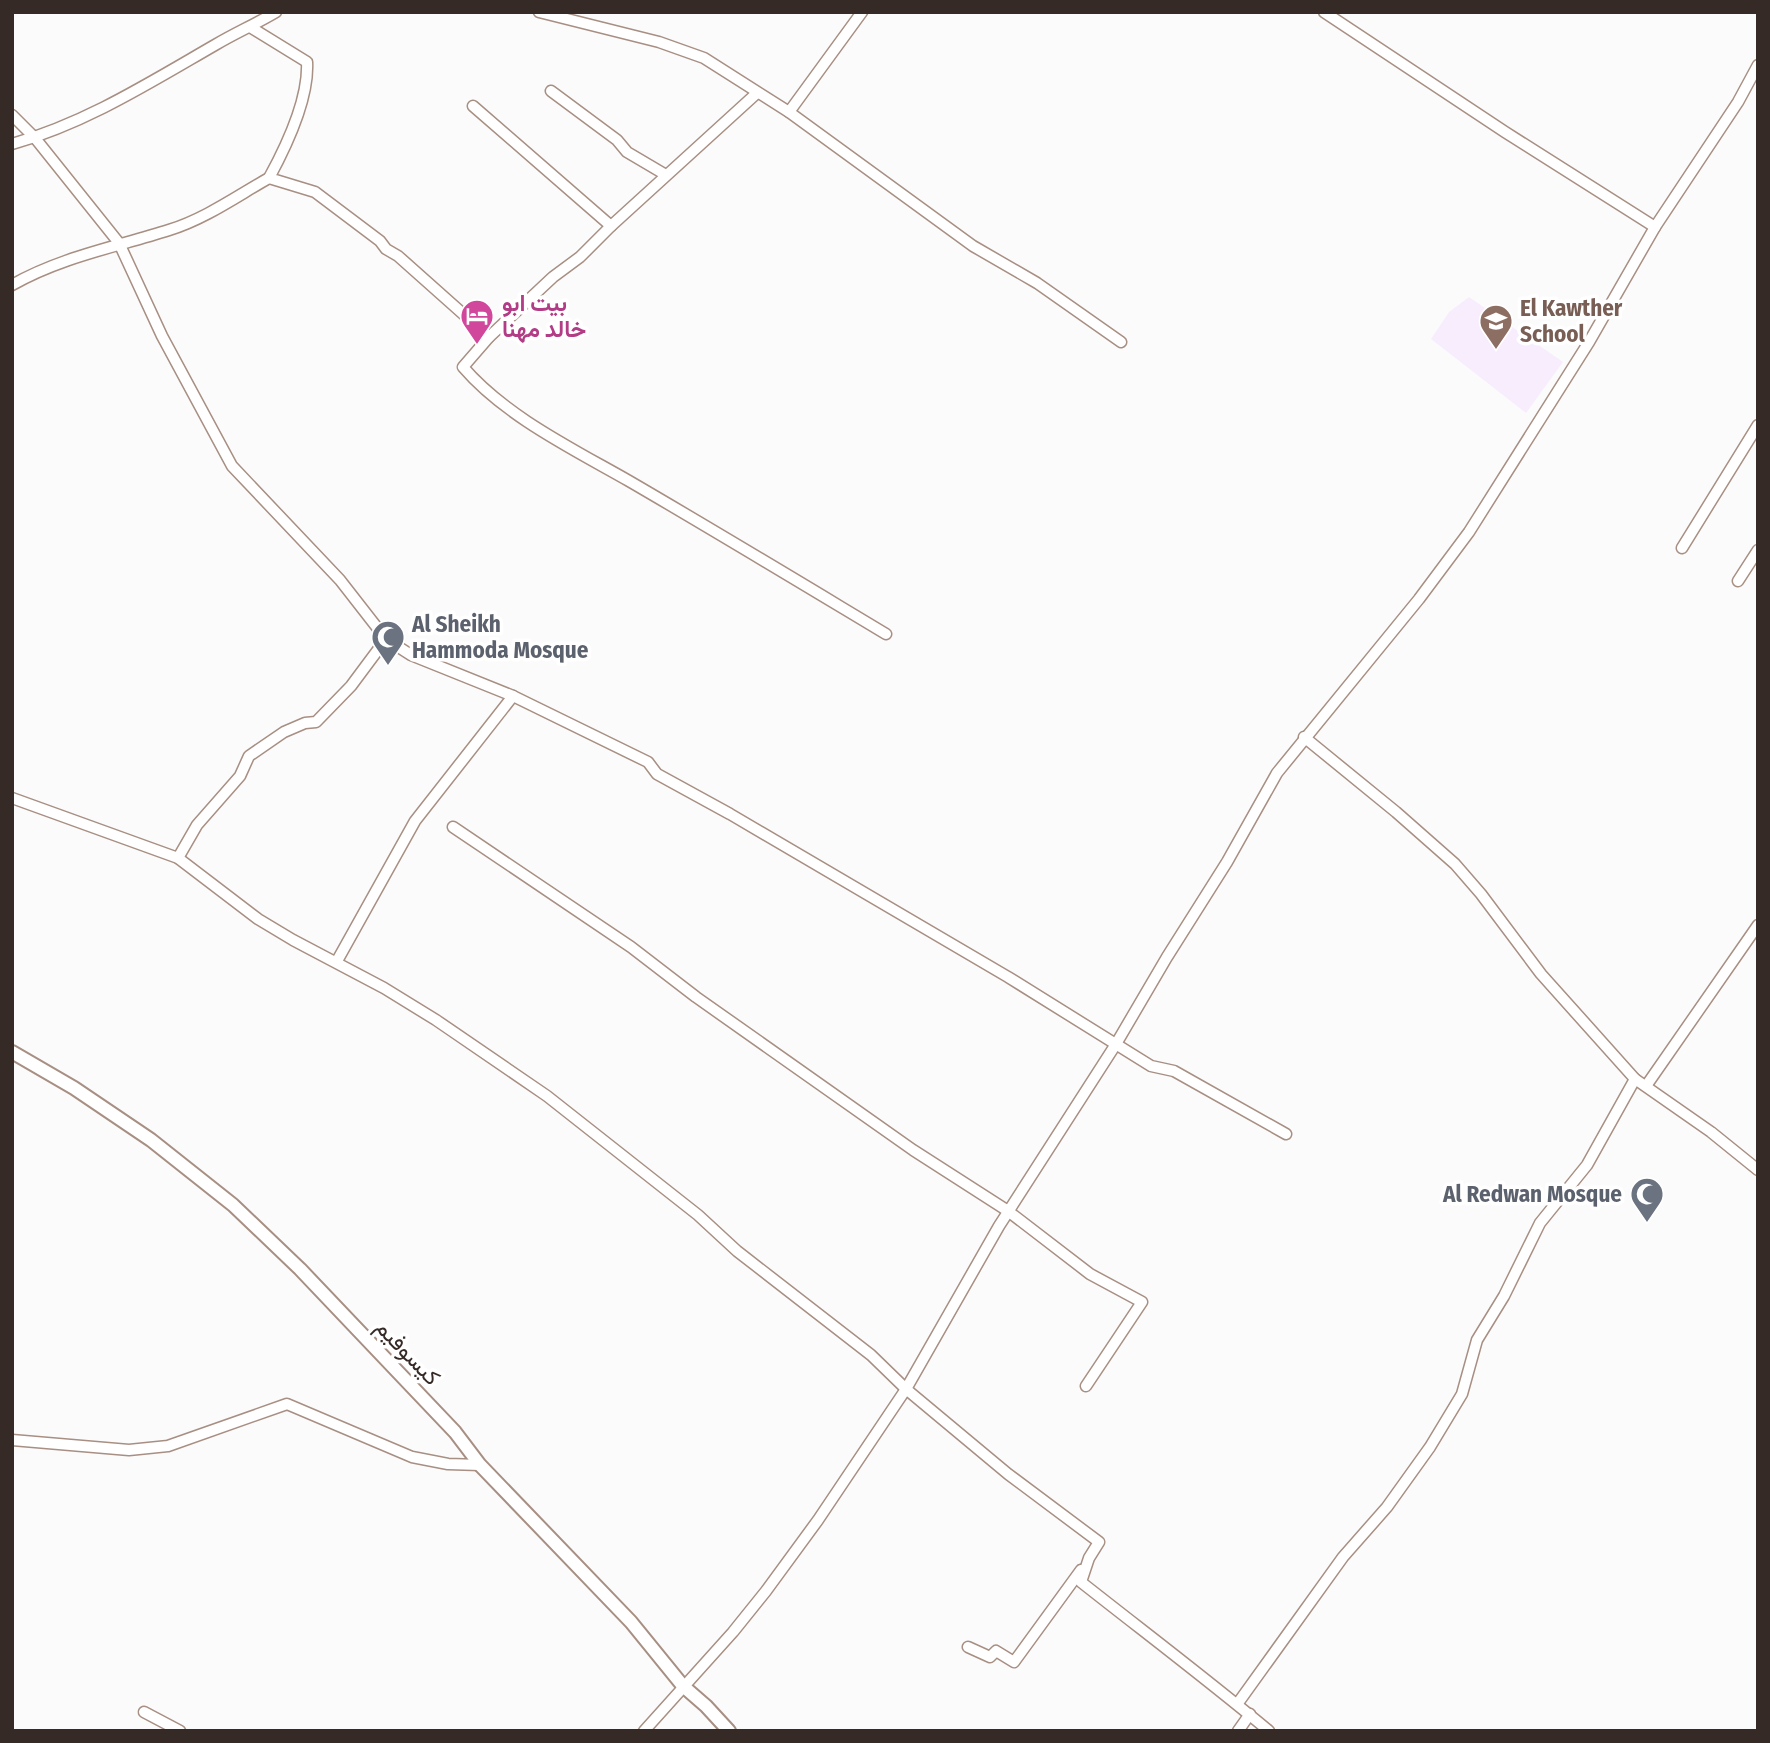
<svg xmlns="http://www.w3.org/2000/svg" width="1770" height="1743" font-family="'Fira Sans Condensed',Vazirmatn,sans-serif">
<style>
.education{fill:#f8edfd}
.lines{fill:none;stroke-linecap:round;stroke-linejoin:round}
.minor-casing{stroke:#a88f83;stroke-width:13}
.tertiary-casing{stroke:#a88f83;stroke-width:16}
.minor{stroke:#fff;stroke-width:10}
.tertiary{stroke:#fff;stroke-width:12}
.labels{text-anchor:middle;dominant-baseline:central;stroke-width:7;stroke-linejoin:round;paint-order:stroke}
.hotel-label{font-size:23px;font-weight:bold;fill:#b23c85;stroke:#fff;text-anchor:start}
.education-label{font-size:23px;font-weight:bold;fill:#785e54;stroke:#fff;text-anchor:start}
.worship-label{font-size:23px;font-weight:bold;fill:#5b616d;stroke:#fff;text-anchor:start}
.street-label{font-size:23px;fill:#352a26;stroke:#fff}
</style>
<rect width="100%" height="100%" fill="#fbfbfb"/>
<path class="education" d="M1469,297L1563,362L1526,413L1431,339L1449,312Z"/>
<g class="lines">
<defs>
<g id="minor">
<path d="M539,12L659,42L704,58L789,112L973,246L1037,283L1121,342"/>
<path d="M1324,12L1505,132L1655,227"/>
<path d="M250,27L307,62C309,99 287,145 269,178L315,192L380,241L386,249L398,256L489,337"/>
<path d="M551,91L617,140L627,152L666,175"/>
<path d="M757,93L611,226L580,257L553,277L489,337L463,367C505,416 573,449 629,481C715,531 801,583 886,634"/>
<path d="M473,106L611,226"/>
<path d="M789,112L862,12"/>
<path d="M12,115L35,138L119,243L162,336L232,466L340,580L386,639L411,655L513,696L648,762L657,774L730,814L1008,977L1151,1066L1174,1071L1286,1134"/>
<path d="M12,144C86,123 149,83 215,45C235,33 256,24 276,12"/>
<path d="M12,285C61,257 116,247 169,230C205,219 237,196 269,178"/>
<path d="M1682,548L1758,425"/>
<path d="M1738,581L1758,550"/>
<path d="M1304,737L1396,812L1455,864L1481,894L1541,974L1635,1079L1711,1132L1758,1170"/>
<path d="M12,798L178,858L258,919L293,940L384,988L436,1020L547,1096L698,1215L737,1251L871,1355L906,1389L1008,1474L1099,1542L1089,1558L1081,1582C1143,1631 1208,1680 1269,1731"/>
<path d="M453,827L631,947L696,997L913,1150L1008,1211L1090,1274L1142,1302L1086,1386"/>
<path d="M178,858L197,825L240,776L249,756L284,732L305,723L316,722L351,686L386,639"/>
<path d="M337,961L415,821L513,696"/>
<path d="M1646,1086L1758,925"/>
<path d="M12,1440L129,1450L168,1446L287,1404L412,1457L448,1464L480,1465"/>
<path d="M968,1647L990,1657L996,1651L1014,1662L1081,1570"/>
<path d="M1238,1703L1343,1557L1387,1507L1430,1447L1462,1394L1477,1340L1504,1296L1540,1223L1587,1165L1635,1079"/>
<path d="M144,1712L180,1731"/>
<path d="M644,1731L733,1632L766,1591L818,1520L906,1389L999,1226L1116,1044L1167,957L1227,862L1277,773L1419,599L1469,532L1589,342L1655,227L1738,102L1758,65"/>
<path d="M1238,1731L1250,1714"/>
</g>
<path id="tertiary" d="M12,1052L74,1088L151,1140L233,1205L300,1269L455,1432L480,1465L631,1622L683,1686L706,1706L729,1731"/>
</defs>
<use href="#minor" class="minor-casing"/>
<use href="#tertiary" class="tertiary-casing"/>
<use href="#minor" class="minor"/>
<use href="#tertiary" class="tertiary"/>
</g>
<defs>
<symbol id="hotel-pin" viewBox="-11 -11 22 30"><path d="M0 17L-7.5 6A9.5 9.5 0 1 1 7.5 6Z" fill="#d1479c" stroke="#fff"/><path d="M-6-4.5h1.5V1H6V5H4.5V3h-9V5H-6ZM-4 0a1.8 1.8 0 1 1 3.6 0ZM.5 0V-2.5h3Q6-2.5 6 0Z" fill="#fff"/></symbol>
<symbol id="school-pin" viewBox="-11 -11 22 30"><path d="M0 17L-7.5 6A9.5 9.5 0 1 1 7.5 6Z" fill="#8d6e63" stroke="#fff"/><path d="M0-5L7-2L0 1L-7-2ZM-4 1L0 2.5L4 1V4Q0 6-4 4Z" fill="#fff"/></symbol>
<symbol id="mosque-pin" viewBox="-11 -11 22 30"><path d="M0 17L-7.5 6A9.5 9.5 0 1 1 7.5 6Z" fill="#6b7280" stroke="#fff"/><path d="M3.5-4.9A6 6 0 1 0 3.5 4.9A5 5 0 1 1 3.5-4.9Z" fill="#fff"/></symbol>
</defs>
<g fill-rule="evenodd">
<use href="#hotel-pin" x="458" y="297" width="38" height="52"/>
<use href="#school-pin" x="1477" y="302" width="38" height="52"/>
<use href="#mosque-pin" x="369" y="618" width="38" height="52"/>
<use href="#mosque-pin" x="1628" y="1175" width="38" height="52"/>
</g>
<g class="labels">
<g class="hotel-label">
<text x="502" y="303">بيت ابو<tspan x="502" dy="26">خالد مهنا</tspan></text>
</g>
<g class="education-label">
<text x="1520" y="308">El Kawther<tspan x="1520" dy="26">School</tspan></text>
</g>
<g class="worship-label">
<text x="412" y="624">Al Sheikh<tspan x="412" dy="26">Hammoda Mosque</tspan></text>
<text x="1622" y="1194" text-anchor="end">Al Redwan Mosque</text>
</g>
<g class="street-label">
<text transform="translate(408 1352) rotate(46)">كيسوفيم</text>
</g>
</g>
<rect width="1770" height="1743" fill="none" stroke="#352a26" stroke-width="28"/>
</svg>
